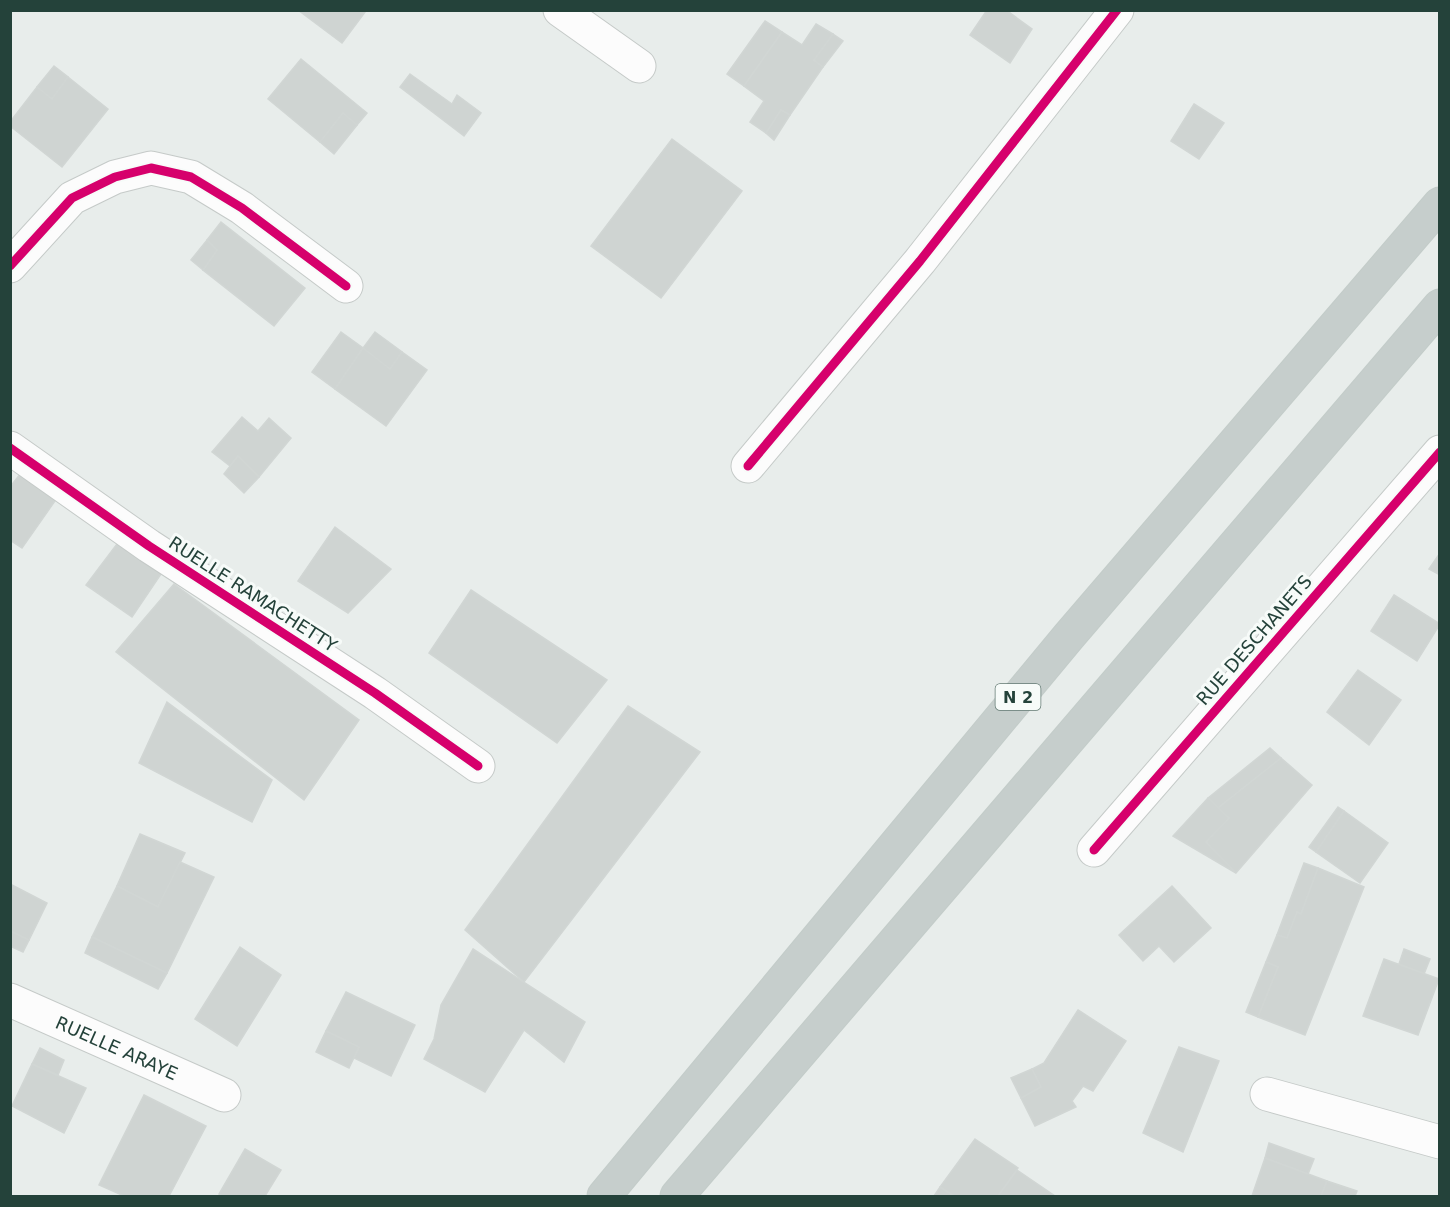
<svg xmlns="http://www.w3.org/2000/svg" width="1450" height="1207" font-family="'DejaVu Sans',sans-serif">
<style>
.building{fill:#cfd4d2;stroke:#d1d6d4;stroke-width:1.5}
.lines{fill:none;stroke-linecap:round;stroke-linejoin:round}
.minor-casing{stroke:#c5cac8;stroke-width:35}
.trunk-casing{stroke:#c3ccc9;stroke-width:35}
.minor{stroke:#fcfcfc;stroke-width:33}
.trunk{stroke:#c6cecc;stroke-width:33}
.cycleway-casing{stroke:#f7fbf9;stroke-width:13}
.cycleway{stroke:#d6006c;stroke-width:9}
.labels{text-anchor:middle;dominant-baseline:central;stroke-width:6;stroke-linejoin:round;paint-order:stroke}
.shield{fill:#f7fbf9;stroke:#637a73;stroke-width:1.5}
.shield-label{font-size:16px;font-weight:bold;fill:#24423a}
.street-label{font-size:18px;fill:#24423a;stroke:#f7fbf9}
</style>
<rect width="100%" height="100%" fill="#e8edeb"/>
<g class="building">
<path d="M298,10H363L365,12L342,43Z"/>
<path d="M987,10H1006L1032,29L1010,63L970,35Z"/>
<path d="M765,21L782,32L744,86L727,74Z"/>
<path d="M816,24L833,34L814,60L823,67L790,115L781,110L766,133L750,122L764,101L744,86L782,32L802,45Z"/>
<path d="M833,34L843,41L823,67L814,60Z"/>
<path d="M301,59L367,113L357,125L343,113L320,142L268,99Z"/>
<path d="M54,66L68,77L52,99L37,87Z"/>
<path d="M410,74L452,104L457,95L481,113L464,136L400,87Z"/>
<path d="M68,77L108,109L62,167L10,126V122L37,87L52,99Z"/>
<path d="M1194,104L1224,123L1199,159L1171,141Z"/>
<path d="M781,110L790,115L774,140L766,133Z"/>
<path d="M343,113L357,125L334,154L320,142Z"/>
<path d="M672,139L742,191L661,298L591,246Z"/>
<path d="M221,222L305,288L274,326L203,270L217,250L207,240Z"/>
<path d="M207,240L217,250L203,270L191,260Z"/>
<path d="M341,332L363,348L335,389L312,372Z"/>
<path d="M375,332L402,352L390,369L363,348Z"/>
<path d="M363,348L390,369L402,352L427,370L386,426L335,389Z"/>
<path d="M242,417L258,431L269,418L291,438L259,477L238,456L230,466L212,452Z"/>
<path d="M238,456L259,477L244,493L224,474Z"/>
<path d="M21,473L57,498L22,548L10,540V487Z"/>
<path d="M335,527L391,569L348,613L298,581Z"/>
<path d="M117,544L161,574L132,617L86,585Z"/>
<path d="M1440,553V575L1429,569Z"/>
<path d="M174,584L359,720L304,800L116,652Z"/>
<path d="M471,590L607,680L557,743L429,653Z"/>
<path d="M1394,595L1440,624L1417,661L1371,631Z"/>
<path d="M1358,670L1401,700L1369,745L1327,712Z"/>
<path d="M167,702L272,780L252,822L139,763Z"/>
<path d="M628,706L700,752L524,982L465,930Z"/>
<path d="M1270,748L1281,758L1218,808L1208,798Z"/>
<path d="M1281,758L1312,785L1236,873L1206,842L1229,818L1218,808Z"/>
<path d="M1208,798L1229,818L1206,842L1236,873L1173,836Z"/>
<path d="M1338,807L1344,811L1316,852L1309,847Z"/>
<path d="M1344,811L1388,843L1360,883L1316,852Z"/>
<path d="M140,834L185,853L158,907L117,886Z"/>
<path d="M180,862L214,877L167,973L92,937L117,886L158,907Z"/>
<path d="M1304,863L1318,868L1301,914L1297,912L1287,938L1277,935Z"/>
<path d="M1318,868L1364,887L1305,1035L1258,1017L1278,967L1266,962L1277,935L1287,938L1297,912L1301,914Z"/>
<path d="M10,884L47,903L29,940L10,931Z"/>
<path d="M1172,886L1211,928L1174,962L1159,946L1143,961L1119,935Z"/>
<path d="M10,931L29,940L23,952L10,946Z"/>
<path d="M92,937L167,973L158,989L85,953Z"/>
<path d="M240,947L281,975L237,1046L195,1019Z"/>
<path d="M473,949L585,1022L564,1062L524,1030L485,1092L424,1059L434,1039L441,1005Z"/>
<path d="M1404,949L1430,959L1424,974L1399,964Z"/>
<path d="M1384,959L1439,979L1418,1035L1363,1016Z"/>
<path d="M1266,962L1278,967L1258,1017L1246,1012Z"/>
<path d="M346,992L415,1025L391,1076L354,1058L359,1047L326,1031Z"/>
<path d="M1078,1010L1126,1041L1093,1091L1083,1086L1072,1101L1076,1107L1035,1126L1021,1098L1041,1087L1032,1069L1044,1063Z"/>
<path d="M326,1031L359,1047L349,1068L316,1052Z"/>
<path d="M1179,1047L1219,1061L1183,1152L1143,1133Z"/>
<path d="M40,1048L64,1060L58,1075L32,1064Z"/>
<path d="M32,1064L86,1088L64,1133L12,1106Z"/>
<path d="M1032,1069L1041,1087L1021,1098L1011,1078Z"/>
<path d="M144,1095L206,1126L169,1196H124L99,1185Z"/>
<path d="M975,1139L1018,1168L998,1196H954L940,1187Z"/>
<path d="M1269,1143L1314,1159L1308,1174L1265,1158Z"/>
<path d="M245,1149L281,1170L265,1196H222L219,1194Z"/>
<path d="M1265,1158L1327,1181L1321,1196H1252Z"/>
<path d="M1017,1170L1055,1196H998Z"/>
<path d="M1327,1181L1357,1191L1355,1196H1321Z"/>
<path d="M940,1187L954,1196H934Z"/>
</g>
<g class="lines">
<defs>
<g id="minor">
<path d="M560,10L639,66"/>
<path d="M10,266L72,198L115,177L151,168L191,177L242,208L346,286"/>
<path d="M10,448L149,546L375,693L478,766"/>
<path d="M748,466L920,261L1117,10"/>
<path d="M1094,850L1440,452"/>
<path id="s1" d="M10,1000L224,1095"/>
<path d="M1267,1094L1440,1142"/>
</g>
<g id="trunk">
<path d="M604,1196L1069,636L1440,204"/>
<path d="M677,1196L1440,306"/>
</g>
</defs>
<use href="#minor" class="minor-casing"/>
<use href="#trunk" class="trunk-casing"/>
<use href="#minor" class="minor"/>
<use href="#trunk" class="trunk"/>
<defs>
<g id="cycleway">
<path d="M10,266L72,198L115,177L151,168L191,177L242,208L346,286"/>
<path d="M10,448L149,546L375,693L478,766"/>
<path d="M748,466L920,261L1117,10"/>
<path d="M1094,850L1440,452"/>
</g>
</defs>
<use href="#cycleway" class="cycleway-casing"/>
<use href="#cycleway" class="cycleway"/>
</g>
<g class="labels">
<rect class="shield" x="995.5" y="684" width="45" height="26" rx="4.5"/>
<g class="shield-label">
<text x="1018" y="697">N 2</text>
</g>
<g class="street-label">
<text transform="translate(253 594) rotate(33)">RUELLE RAMACHETTY</text>
<text transform="translate(1254 640) rotate(-49)">RUE DESCHANETS</text>
<text stroke="none"><textPath href="#s1" startOffset="117">RUELLE ARAYE</textPath></text>
</g>
</g>
<rect width="1450" height="1207" fill="none" stroke="#24423a" stroke-width="24"/>
</svg>
